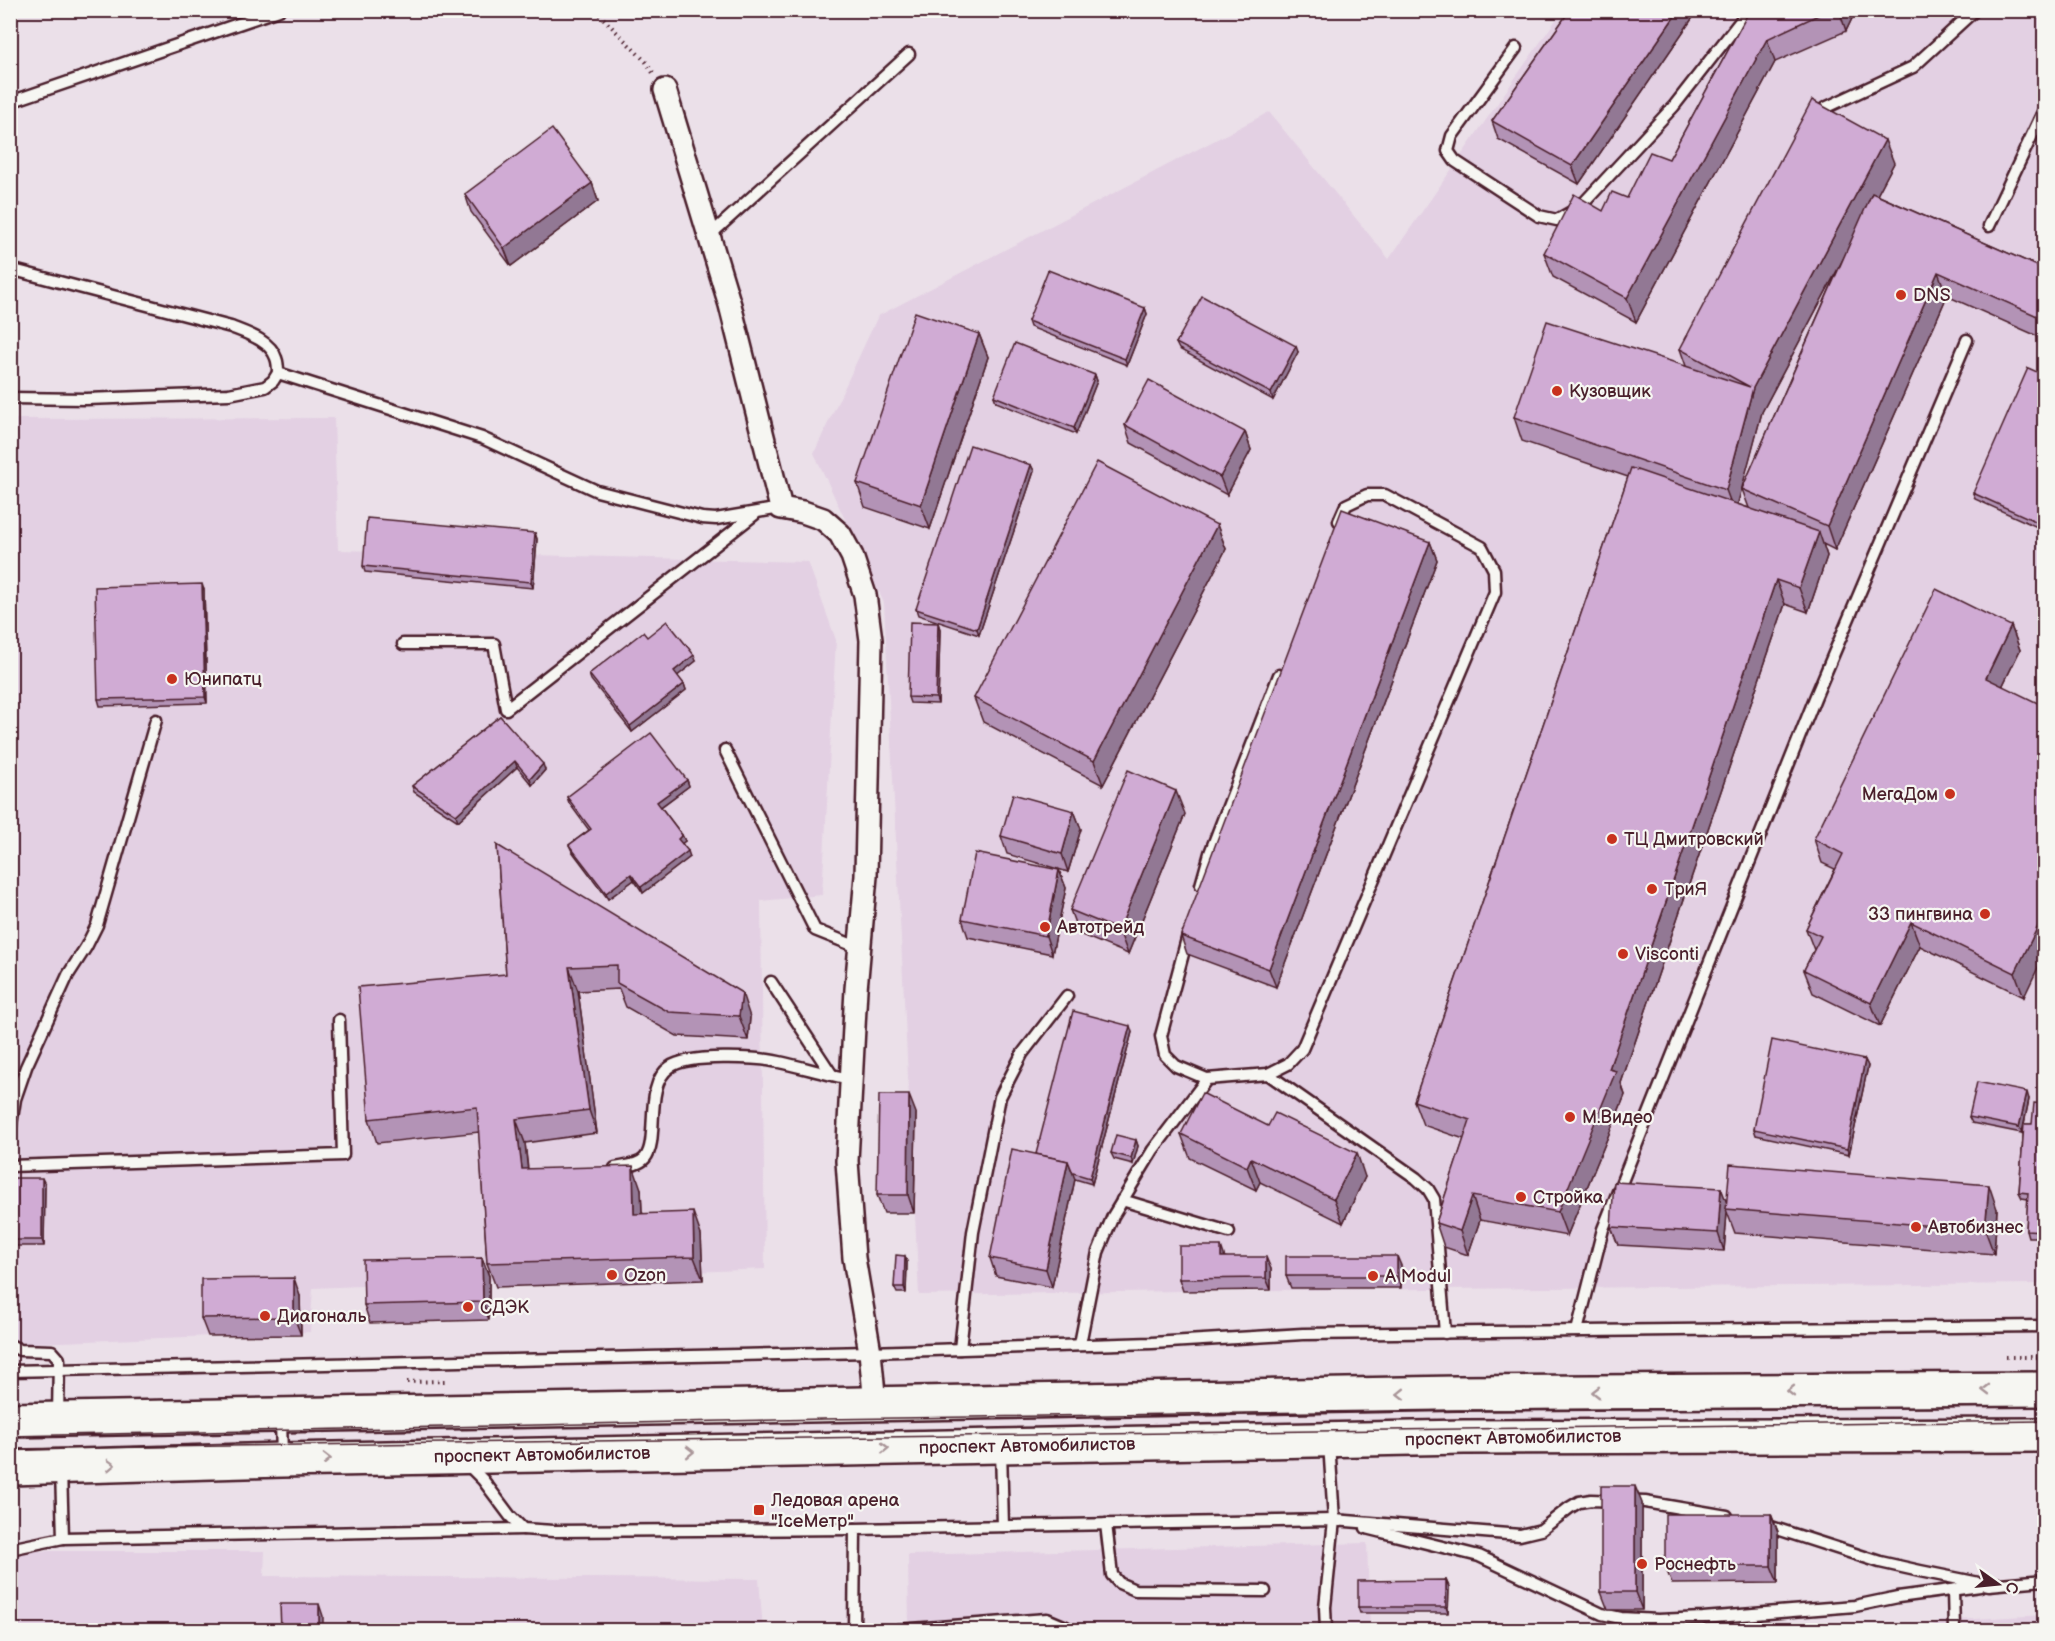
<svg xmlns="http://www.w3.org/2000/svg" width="2055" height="1641" font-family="'Balsamiq Sans',sans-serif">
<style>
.built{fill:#e3d0e3}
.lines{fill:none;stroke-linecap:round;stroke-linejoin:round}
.lane-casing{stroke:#4a1f2b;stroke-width:15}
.street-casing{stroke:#4a1f2b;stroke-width:26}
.primary-casing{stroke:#4a1f2b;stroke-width:38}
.path{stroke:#4a1f2b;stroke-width:4;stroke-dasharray:1.5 4.5;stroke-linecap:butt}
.lane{stroke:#f6f6f2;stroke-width:10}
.street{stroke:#f6f6f2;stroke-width:21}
.primary{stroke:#f6f6f2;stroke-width:33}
.tram{stroke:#4a1f2b;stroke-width:1.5}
.wall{fill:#b393b6;stroke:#4a1f2b;stroke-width:1.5;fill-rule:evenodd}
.shaded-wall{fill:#927894;stroke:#4a1f2b;stroke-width:1.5}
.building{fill:#d0abd4;stroke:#4a1f2b;stroke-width:1.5}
.oneway{stroke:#a99598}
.poi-dot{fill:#c8321e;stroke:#f6f6f2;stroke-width:2}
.labels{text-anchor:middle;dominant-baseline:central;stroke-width:4.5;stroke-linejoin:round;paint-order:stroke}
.poi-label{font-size:18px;fill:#4a1f2b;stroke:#f6f6f2;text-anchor:start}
.street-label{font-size:18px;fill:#4a1f2b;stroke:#f6f6f2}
</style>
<rect width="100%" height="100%" fill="#ebe0e9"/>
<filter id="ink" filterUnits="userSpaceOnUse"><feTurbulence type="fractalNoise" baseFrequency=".0167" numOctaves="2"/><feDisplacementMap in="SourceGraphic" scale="12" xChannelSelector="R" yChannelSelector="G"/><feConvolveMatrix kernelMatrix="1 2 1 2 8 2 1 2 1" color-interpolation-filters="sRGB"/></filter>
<g filter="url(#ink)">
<g class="built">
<path d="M1562,11H2044V1284L1183,1291L919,1295L884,603L814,453L878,316L1269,112L1389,259Z"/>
<path d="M334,418L338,550L808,562L836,640L822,895L761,901L765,1269L313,1288L310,1332L11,1344L10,419Z"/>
<path d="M1367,1543L1370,1630H909L908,1555Z"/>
<path d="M10,1551H265L264,1576L759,1579L763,1630H11Z"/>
<path d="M2044,1615V1630H1926L1938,1621Z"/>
</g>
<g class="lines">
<defs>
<g id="lane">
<path d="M1516,48L1452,136L1448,151L1455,161L1539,216L1557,220L1580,207L1674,106L1749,10"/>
<path d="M10,102L279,10"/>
<path d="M1816,118L1825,108L1913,67L1975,10"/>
<path d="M1989,226L2044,110"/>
<path d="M709,236L909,54"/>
<path d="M10,269L231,327C246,333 270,340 276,358C278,363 278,369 278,373"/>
<path d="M10,398L86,399L229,394L265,387L273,381L278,373L482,438L597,491L702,518L716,519L781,508"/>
<path d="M403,644H494L506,709L755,514"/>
<path d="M725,750L815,930L860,948"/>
<path d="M1201,885L1210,853L1279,675"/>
<path d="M1188,935L1161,1036L1165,1055L1176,1066L1207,1079"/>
<path d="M771,982L832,1075"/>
<path d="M1268,1074L1416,1178L1428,1189L1434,1199L1445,1333"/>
<path d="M10,1131L15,1099L26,1067L68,975L86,947L97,925L156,720"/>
<path d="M10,1166L343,1155L339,1020"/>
<path d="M615,1168C624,1166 638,1166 645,1158C660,1140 643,1085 670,1067C688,1054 757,1057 779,1062C803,1067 827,1075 851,1079"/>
<path d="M1122,1200L1229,1232"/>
<path d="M1577,1331L1603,1229L1815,698L1967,340"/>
<path d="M1080,1344L1098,1252L1113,1216L1153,1150L1207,1079L1268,1074L1288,1064L1302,1049L1495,592L1494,570L1482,547L1385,495H1367L1346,505L1339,521"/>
<path d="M10,1345L20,1350L52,1351L59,1359L58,1416"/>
<path d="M960,1349L973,1232L1000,1097L1022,1054L1067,996"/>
<path d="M10,1371L870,1352L1152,1343L1303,1334L2044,1326"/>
<path d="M281,1419L282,1457"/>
<path d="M1329,1443L1334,1520L1340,1521"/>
<path d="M1001,1449L1003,1526"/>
<path d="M466,1463L483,1480L510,1516L523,1529L553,1531L855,1529"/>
<path d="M1106,1524L1112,1575L1119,1583L1135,1590L1265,1591"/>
<path d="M1762,1524L1880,1562L1920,1571L1989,1585L2044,1580"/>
<path d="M1366,1528L1479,1556L1602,1614L1621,1618L1658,1620L1703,1618L1855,1606L1898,1597L1980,1586"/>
<path d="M63,1538L523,1529"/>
<path d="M10,1549L63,1538L61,1470"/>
<path d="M1953,1590L1954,1630"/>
<path d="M854,1630L855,1529L1334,1520L1520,1535L1541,1530L1569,1508L1579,1502L1591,1500L1645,1502L1727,1516"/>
<path d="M898,1630L1047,1619L1066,1627L1067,1630"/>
<path d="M1326,1630L1325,1607L1334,1520"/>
</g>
<path id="street" d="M665,90L730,305L781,508L803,512L823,519L840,534L852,556L865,595L871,640L866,876L856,989L847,1161L854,1258L870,1352L875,1404"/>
<g id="primary">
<path d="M10,1420L1457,1393L2044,1389"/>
<path d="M10,1468L282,1460L1464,1437L2044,1435"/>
</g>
</defs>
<use href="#lane" class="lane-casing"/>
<use href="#street" class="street-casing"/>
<use href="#primary" class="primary-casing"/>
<g class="path">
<path d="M595,10L646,62L653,73"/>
<path d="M2006,1357H2044"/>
<path d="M407,1382L445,1381"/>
</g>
<use href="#lane" class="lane"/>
<use href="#street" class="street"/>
<use href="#primary" class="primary"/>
<g class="tram">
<path d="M10,1436L824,1419L1460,1410L2044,1407"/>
<path d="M10,1449C688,1434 1366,1427 2044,1421"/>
</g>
</g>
<g class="wall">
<path d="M1570,10H1698L1579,184L1498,139L1492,121Z"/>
<path d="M1750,10H1856L1846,31L1775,62L1636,322L1553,277L1544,253L1603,211L1627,198L1669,159Z"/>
<path d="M1894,163L1877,195L2044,269V339L1947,296L1835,550L1823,544L1827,556L1808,612L1785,604L1621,1083L1625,1095L1567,1236L1480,1220L1468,1255L1444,1247L1436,1223L1464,1139L1423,1125L1414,1101L1628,477L1522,441L1514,417L1686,366L1680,349ZM1841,263L1742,489L1749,508L1737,504L1762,412Z"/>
<path d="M592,183L598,201L511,266L471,212L465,194Z"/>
<path d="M1145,308L1147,314L1127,365L1030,327L1028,321Z"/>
<path d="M979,334L988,357L930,529L865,507L857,483Z"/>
<path d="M1176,343L1298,352L1273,400L1179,349Z"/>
<path d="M1095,375L1097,381L1076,434L996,402L994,396Z"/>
<path d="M2044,375V530L1975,499L1973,493Z"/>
<path d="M1125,425L1245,432L1251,450L1227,495L1131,443Z"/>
<path d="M1031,465L1034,471L979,635L918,615L916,609Z"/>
<path d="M1217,525L1226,549L1103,785L983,722L974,698Z"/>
<path d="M535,533L537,539L533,588L365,572L363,566Z"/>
<path d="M1430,542L1437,560L1276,987L1187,954L1181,936Z"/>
<path d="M204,590L207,703L100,706L98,699Z"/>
<path d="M938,623L940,629L938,704L910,703L908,697Z"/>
<path d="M2011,626L2020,650L2003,685L2024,997L1920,946L1880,1026L1813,993L1804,970L1814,950L1806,929L1835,869L1822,863L1814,839Z"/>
<path d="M647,637L696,661L677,676L684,684L686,690L632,732L591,680L589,674Z"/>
<path d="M500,716L545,770L532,785L517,767L458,821L414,792L412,786Z"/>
<path d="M687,780L689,786L661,807L682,835L685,841L682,843L690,857L643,893L634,880L608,899L572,851L569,845L589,830L569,803L567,797Z"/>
<path d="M1074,811L1081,829L1068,872L1007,854L1001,836Z"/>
<path d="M1185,814L1128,954L1079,934L1070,910Z"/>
<path d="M497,845L750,1017L748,1040L677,1036L626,1007L619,989L578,991L597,1133L525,1143L528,1169L641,1189L642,1213L701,1235L703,1280L496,1287L487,1263L479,1132L377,1143L369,1119L506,974Z"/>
<path d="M1059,870L1066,888L1052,954L968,937L962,919Z"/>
<path d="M1132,1032L1092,1184L1075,1179L1052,1287L996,1276L990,1258L1036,1154Z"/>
<path d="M1865,1060L1868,1066L1849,1155L1756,1135L1754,1129Z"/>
<path d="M2029,1099L2024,1124H2032L2044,1104V1237H2028L2026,1230L2028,1199L2022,1198L2019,1192L2024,1124L2022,1133L1972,1123L1969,1117Z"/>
<path d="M916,1113L914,1213H884L877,1195Z"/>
<path d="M1268,1126L1365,1177L1343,1223L1260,1182L1256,1190L1190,1158L1181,1134Z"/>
<path d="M1136,1140L1138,1146L1133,1164L1114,1159L1111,1153Z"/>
<path d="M10,1178L45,1184L44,1246H10Z"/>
<path d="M1721,1188L1726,1204L1997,1209L1994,1254L1735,1233L1727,1212L1724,1251L1618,1245L1611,1227Z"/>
<path d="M905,1256L907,1262L906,1293H897L894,1287Z"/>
<path d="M1225,1257L1271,1269V1290L1183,1291L1179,1279Z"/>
<path d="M482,1258L489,1276V1320L370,1323L364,1305Z"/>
<path d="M1402,1268L1401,1288H1291L1286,1276Z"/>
<path d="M300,1296L301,1335L208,1336L201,1318Z"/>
<path d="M1642,1503V1610H1608L1601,1592Z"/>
<path d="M1771,1514L1778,1532V1583L1672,1584L1665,1566Z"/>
<path d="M1446,1580L1449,1587L1448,1613H1360L1358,1607Z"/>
</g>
<g class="shaded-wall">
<path d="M1679,10H1698L1579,184L1572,166Z"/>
<path d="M1839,10H1856L1846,31Z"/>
<path d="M1767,39L1775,62L1636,322L1627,298Z"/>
<path d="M1885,140L1894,163L1762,412L1735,514L1726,490L1753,388Z"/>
<path d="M592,183L598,201L511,266L504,248Z"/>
<path d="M1938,272L1947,296L1835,550L1827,526Z"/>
<path d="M1145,308L1147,314L1127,365L1125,359Z"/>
<path d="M979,334L988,357L930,529L921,505Z"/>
<path d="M1296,346L1298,352L1273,400L1271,393Z"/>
<path d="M1095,375L1097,381L1076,434L1074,428Z"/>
<path d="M1245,432L1251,450L1227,495L1220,477Z"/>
<path d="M1031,465L1034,471L979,635L977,629Z"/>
<path d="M1217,525L1226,549L1103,785L1094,761Z"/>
<path d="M1819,532L1827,556L1808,612L1799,588Z"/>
<path d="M535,533L537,539L533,588L531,582Z"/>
<path d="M1430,542L1437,560L1276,987L1269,969Z"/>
<path d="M1776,580L1785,604L1621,1083L1625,1095L1567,1236L1558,1212L1609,1069Z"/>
<path d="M202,584L204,590L207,703L205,697Z"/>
<path d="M938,623L940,629L938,704L936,698Z"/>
<path d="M2011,626L2020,650L1995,701L1986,678Z"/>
<path d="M694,655L696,661L676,677L674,671Z"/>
<path d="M684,684L686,690L632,732L630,726Z"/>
<path d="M515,761L517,767L458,821L456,815Z"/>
<path d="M543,764L545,770L532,785L530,779Z"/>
<path d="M687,780L689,786L659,808L657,802Z"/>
<path d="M1176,791L1185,814L1128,954L1119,930Z"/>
<path d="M1074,811L1081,829L1068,872L1062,854Z"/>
<path d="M682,835L685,841L680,845L678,839Z"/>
<path d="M688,851L690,857L643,893L641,887Z"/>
<path d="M1059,870L1066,888L1052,954L1046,936Z"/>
<path d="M631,874L634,880L608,899L606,893Z"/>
<path d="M2044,914V955L2024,997L2015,973Z"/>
<path d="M1911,922L1920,946L1880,1026L1871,1003Z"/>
<path d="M569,967L578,991L597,1133L589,1110Z"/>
<path d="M742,993L750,1017L748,1040L739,1016Z"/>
<path d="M1130,1026L1132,1032L1092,1184L1090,1178Z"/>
<path d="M1865,1060L1868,1066L1849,1155L1847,1149Z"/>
<path d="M2027,1092L2029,1099L2022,1133L2019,1127Z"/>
<path d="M909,1095L916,1113L914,1213L908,1195Z"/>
<path d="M516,1119L525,1143L530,1193L522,1169Z"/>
<path d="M1136,1140L1138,1146L1133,1164L1131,1158Z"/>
<path d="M1357,1153L1365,1177L1343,1223L1334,1199Z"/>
<path d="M1251,1158L1260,1182L1256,1190L1247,1167Z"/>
<path d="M1068,1161L1075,1179L1052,1287L1046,1269Z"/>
<path d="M633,1166L641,1189L643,1237L634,1214Z"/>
<path d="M42,1178L45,1184L44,1246L42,1240Z"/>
<path d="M1989,1185L1997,1209L1994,1254L1985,1230Z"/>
<path d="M1721,1188L1728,1206L1726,1209L1727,1212L1724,1251L1718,1233Z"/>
<path d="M1472,1196L1480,1220L1468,1255L1460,1231Z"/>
<path d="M693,1212L701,1235L703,1280L694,1257Z"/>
<path d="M1221,1246L1225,1258L1221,1257Z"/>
<path d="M905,1256L907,1262L906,1293L904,1287Z"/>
<path d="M1397,1256L1402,1268L1401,1288L1397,1276Z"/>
<path d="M1266,1257L1271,1269V1290L1266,1278Z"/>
<path d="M482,1258L489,1276V1320L483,1302Z"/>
<path d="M294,1278L300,1296L301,1335L294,1317Z"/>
<path d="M1635,1486L1642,1503V1610L1635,1592Z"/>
<path d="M1771,1514L1778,1532V1583L1771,1566Z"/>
<path d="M1446,1580L1449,1587L1448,1613L1446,1607Z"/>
<path d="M319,1604L323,1616V1630H319Z"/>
</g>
<g class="building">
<path d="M1570,10H1679L1572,166L1492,121Z"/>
<path d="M1750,10H1829L1767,39L1627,298L1544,253L1574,194L1603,211L1612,192L1627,198L1650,152L1669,159Z"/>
<path d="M1812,100L1885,140L1753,388L1726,490L1514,417L1547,321L1750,387L1680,349Z"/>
<path d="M552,129L592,183L504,248L465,194Z"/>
<path d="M1872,193L2044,269V319L1938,272L1827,526L1742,489Z"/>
<path d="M1048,270L1145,308L1125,359L1028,321Z"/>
<path d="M1202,296L1296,346L1271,393L1176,343Z"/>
<path d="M915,312L979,334L921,505L857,483Z"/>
<path d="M1015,343L1095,375L1074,428L994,396Z"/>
<path d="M2028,368L2044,375V525L1973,493Z"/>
<path d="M1149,380L1245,432L1220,477L1125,425Z"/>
<path d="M970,445L1031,465L977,629L916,609Z"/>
<path d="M1097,462L1217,525L1094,761L974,698Z"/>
<path d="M1631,468L1819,532L1799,588L1776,580L1609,1069L1616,1071L1558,1212L1472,1196L1460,1231L1436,1223L1470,1120L1414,1101Z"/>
<path d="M1342,509L1430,542L1269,969L1181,936Z"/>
<path d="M367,518L535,533L531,582L363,566Z"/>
<path d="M202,584L205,697L98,699L95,587Z"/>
<path d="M1936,589L2011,626L1986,678L2044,706V914L2015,973L1911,922L1871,1003L1804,970L1821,936L1806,929L1843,854L1814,839Z"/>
<path d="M667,621L694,655L674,671L684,684L630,726L589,674L643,632L647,637Z"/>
<path d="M910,622L938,623L936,698L908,697Z"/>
<path d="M500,716L543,764L530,779L515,761L456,815L412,786Z"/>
<path d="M651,733L687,780L657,802L682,835L678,839L688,851L641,887L631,874L606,893L569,845L591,829L567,797Z"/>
<path d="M1128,770L1176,791L1119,930L1070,910Z"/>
<path d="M1013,794L1074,811L1062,854L1001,836Z"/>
<path d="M497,845L742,993L739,1016L669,1012L617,983V965L569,967L589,1110L516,1119L522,1169L633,1166L634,1214L693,1212L694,1257L487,1263L477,1107L369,1119L358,987L506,974Z"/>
<path d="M975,853L1059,870L1046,936L962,919Z"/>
<path d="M1073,1011L1130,1026L1090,1178L1073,1173L1068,1161L1036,1154Z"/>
<path d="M1772,1040L1865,1060L1847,1149L1754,1129Z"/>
<path d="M1977,1082L2027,1092L2019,1127L1969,1117Z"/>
<path d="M1202,1093L1268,1126L1275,1113L1357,1153L1334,1199L1251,1158L1247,1167L1181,1134Z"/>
<path d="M879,1095H909L908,1195H877Z"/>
<path d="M2034,1103L2044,1104V1231L2026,1230L2028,1193L2019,1192L2024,1124H2032Z"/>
<path d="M1116,1135L1136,1140L1131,1158L1111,1153Z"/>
<path d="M1012,1149L1068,1161L1046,1269L990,1258Z"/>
<path d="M1730,1164L1989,1185L1985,1230L1726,1209Z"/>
<rect x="10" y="1178" width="32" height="62"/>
<path d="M1614,1182L1721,1188L1718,1233L1611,1227Z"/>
<path d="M1179,1246H1221V1257H1266V1278L1179,1279Z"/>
<path d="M896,1255L905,1256L904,1287H894Z"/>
<rect x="1286" y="1256" width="111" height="20"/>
<path d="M482,1258L483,1302L364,1305L363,1260Z"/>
<path d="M294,1278V1317L201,1318V1279Z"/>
<rect x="1601" y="1486" width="34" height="106"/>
<rect x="1665" y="1514" width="106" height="52"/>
<path d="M1446,1580V1607H1358V1581Z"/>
<path d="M280,1604H319V1630H281Z"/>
</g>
<defs><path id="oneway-chevron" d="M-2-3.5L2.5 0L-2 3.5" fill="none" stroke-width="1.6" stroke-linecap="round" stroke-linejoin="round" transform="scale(1.5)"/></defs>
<g class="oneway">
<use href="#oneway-chevron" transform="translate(1986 1390) rotate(180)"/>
<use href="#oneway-chevron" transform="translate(1791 1391) rotate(180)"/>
<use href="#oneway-chevron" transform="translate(1596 1392) rotate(180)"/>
<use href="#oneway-chevron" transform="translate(1401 1394) rotate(179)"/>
<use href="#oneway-chevron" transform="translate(885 1448) rotate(-1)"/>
<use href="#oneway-chevron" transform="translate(690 1452) rotate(-1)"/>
<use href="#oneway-chevron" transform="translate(327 1459) rotate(-1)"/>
<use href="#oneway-chevron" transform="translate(111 1465) rotate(-2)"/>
</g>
</g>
<g class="poi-dot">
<circle cx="1901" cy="295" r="6"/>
<circle cx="1557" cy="391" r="6"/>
<circle cx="172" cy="679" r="6"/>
<circle cx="1950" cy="794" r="6"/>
<circle cx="1612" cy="839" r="6"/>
<circle cx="1652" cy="889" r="6"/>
<circle cx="1985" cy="914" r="6"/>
<circle cx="1045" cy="927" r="6"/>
<circle cx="1623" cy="954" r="6"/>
<circle cx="1570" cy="1117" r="6"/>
<circle cx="1521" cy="1197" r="6"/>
<circle cx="1916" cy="1227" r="6"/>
<circle cx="612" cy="1275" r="6"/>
<circle cx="1373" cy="1276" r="6"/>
<circle cx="468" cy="1307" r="6"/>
<circle cx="265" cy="1316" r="6"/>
<rect x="753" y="1504" width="12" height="12" rx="3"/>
<circle cx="1642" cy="1564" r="6"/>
</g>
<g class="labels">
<g class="poi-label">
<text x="1913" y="295">DNS</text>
<text x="1569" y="391">Кузовщик</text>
<text x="184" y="679">Юнипатц</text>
<text x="1938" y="794" text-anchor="end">МегаДом</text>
<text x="1624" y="839">ТЦ Дмитровский</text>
<text x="1664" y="889">ТриЯ</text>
<text x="1973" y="914" text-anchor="end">33 пингвина</text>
<text x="1057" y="927">Автотрейд</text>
<text x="1635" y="954">Visconti</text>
<text x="1582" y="1117">М.Видео</text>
<text x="1533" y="1197">Стройка</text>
<text x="1928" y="1227">Автобизнес</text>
<text x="624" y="1275">Ozon</text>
<text x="1385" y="1276">A Modul</text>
<text x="480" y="1307">СДЭК</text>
<text x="277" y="1316">Диагональ</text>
<text x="771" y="1500">Ледовая арена<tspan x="771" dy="21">"IceМетр"</tspan></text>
<text x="1654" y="1564">Роснефть</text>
</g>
<g class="street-label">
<text transform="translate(1513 1438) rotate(-1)">проспект Автомобилистов</text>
<text transform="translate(1027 1446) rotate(-1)">проспект Автомобилистов</text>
<text transform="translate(542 1455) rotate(-1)">проспект Автомобилистов</text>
</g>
</g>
<rect width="2055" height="1641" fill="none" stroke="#f6f6f2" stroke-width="36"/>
<rect x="18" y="18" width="2019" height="1605" fill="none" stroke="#4a1f2b" stroke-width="2" filter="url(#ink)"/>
<g transform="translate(1998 1584) rotate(105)" stroke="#f6f6f2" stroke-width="4.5" paint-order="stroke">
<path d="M0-4.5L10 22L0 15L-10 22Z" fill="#4a1f2b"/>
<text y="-9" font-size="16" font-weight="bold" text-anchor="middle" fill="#4a1f2b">С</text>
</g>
</svg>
